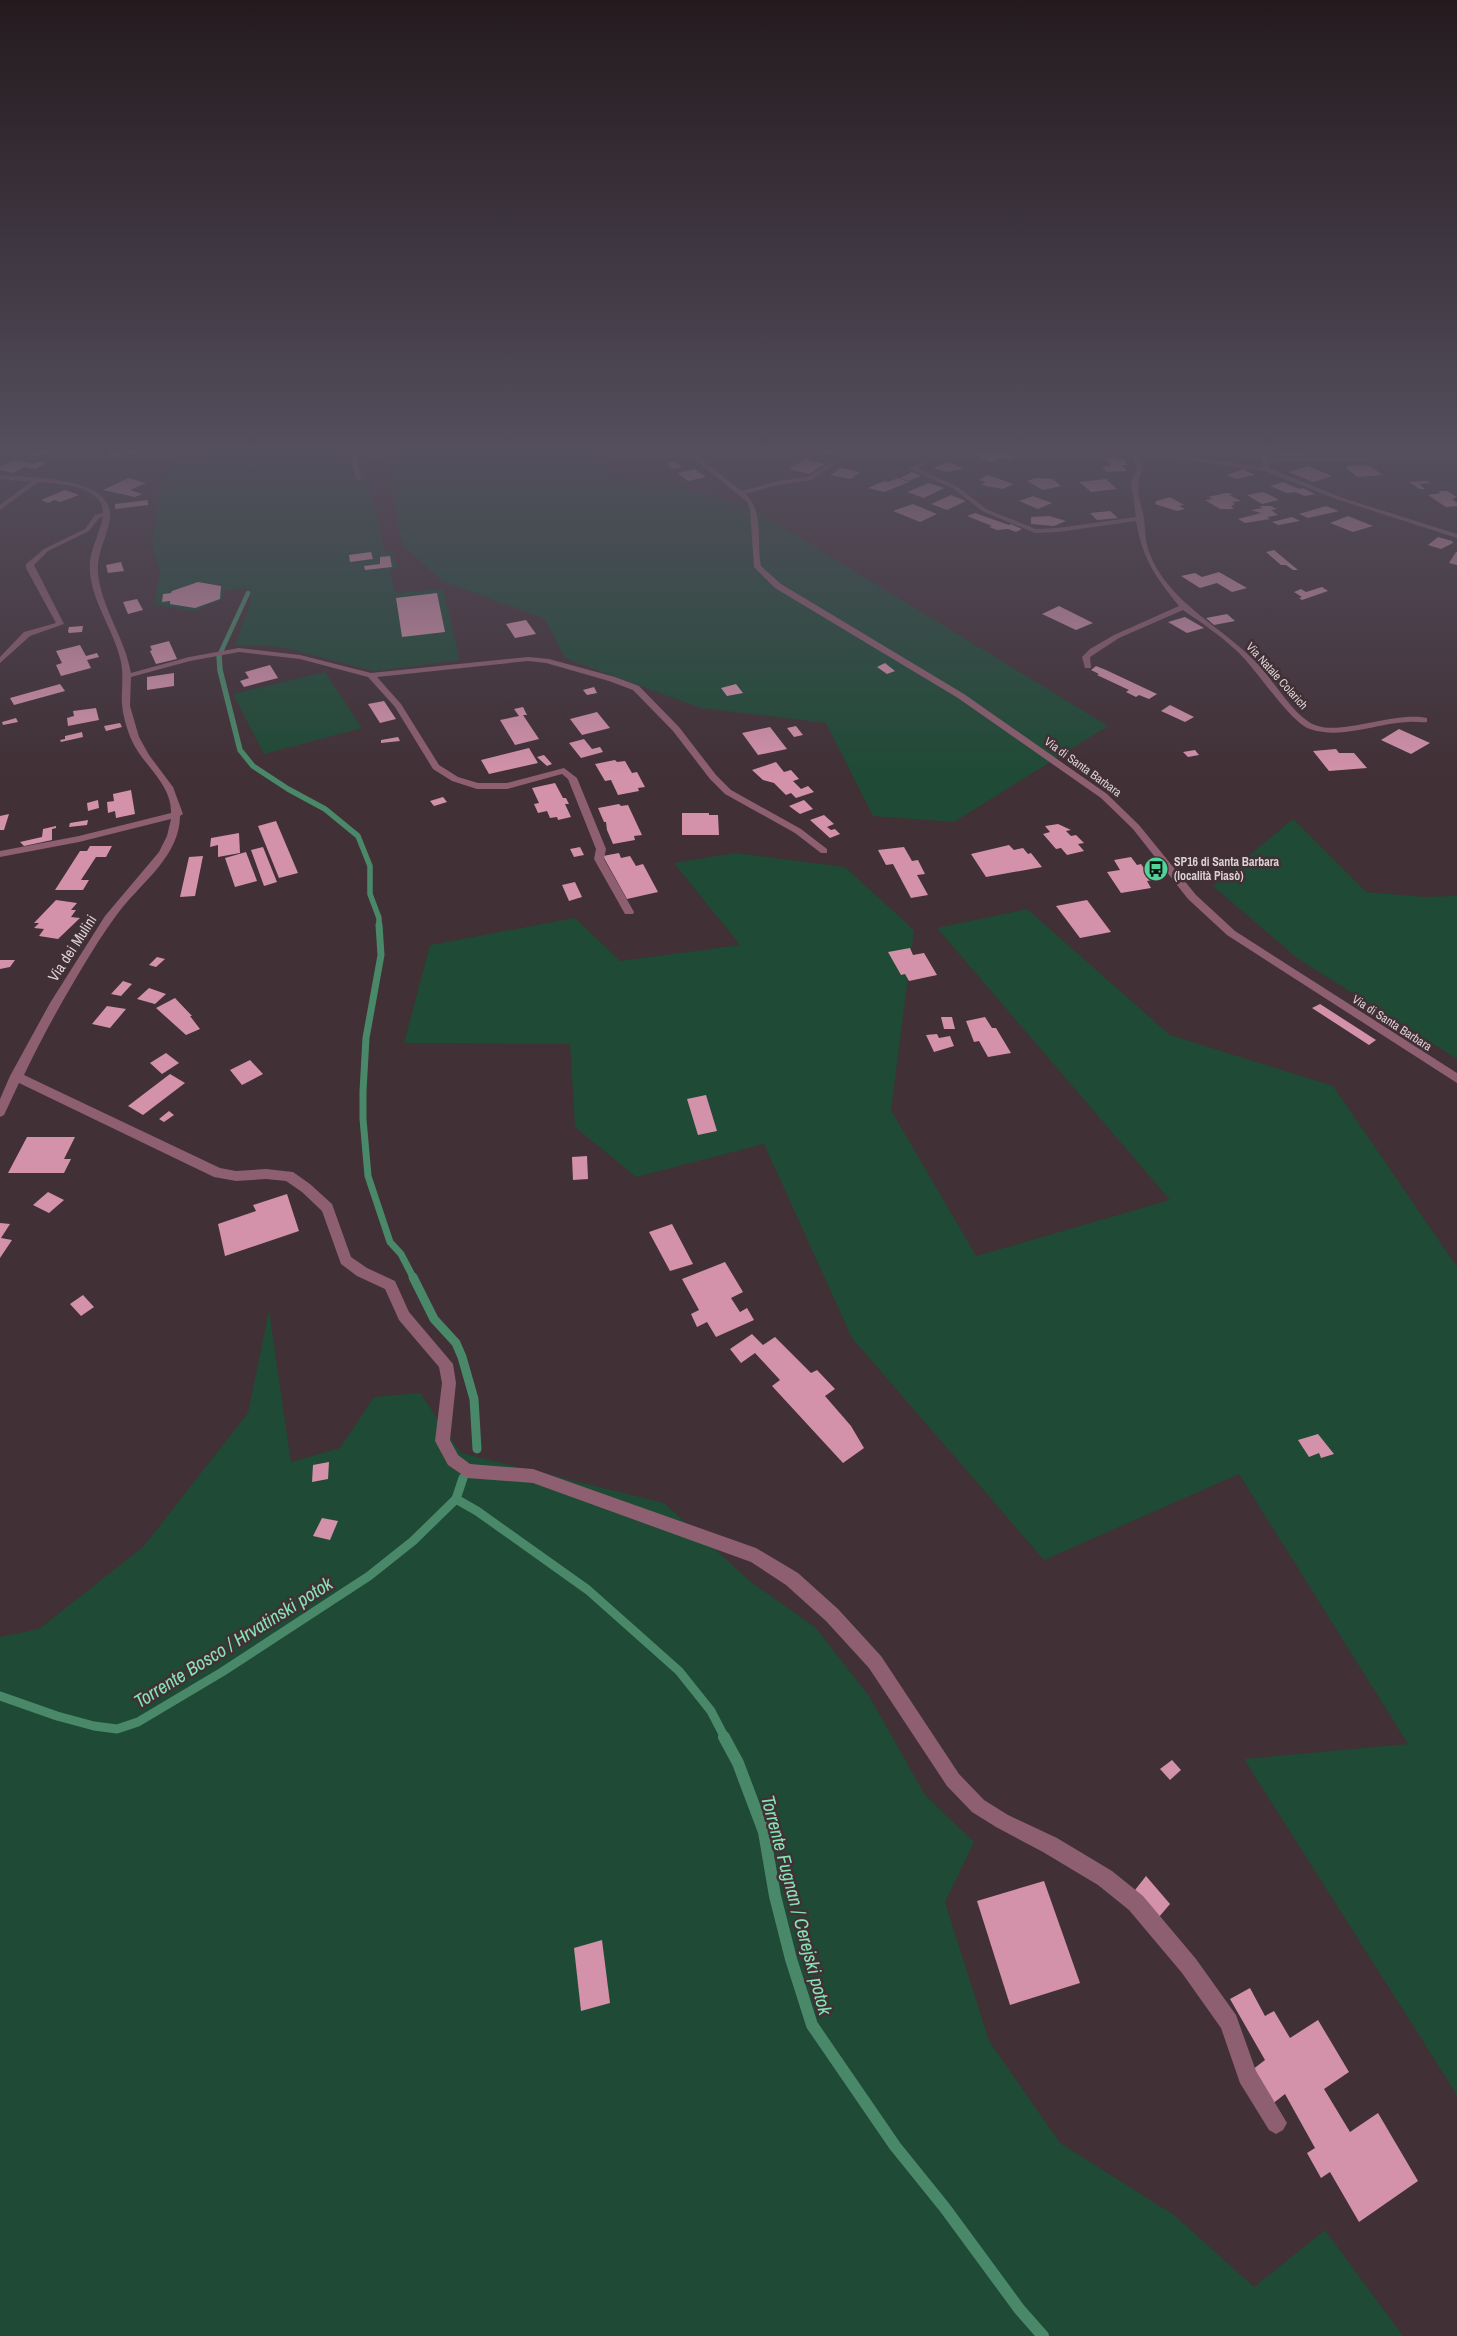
<svg xmlns="http://www.w3.org/2000/svg" width="1457" height="2336" font-family="'Archivo Narrow',sans-serif">
<style>
.green{fill:#1f4a36}
.lines{fill:none;stroke-linecap:round;stroke-linejoin:round}
.stream-far4{stroke:#498969;stroke-width:4.5}
.stream-far3{stroke:#498969;stroke-width:5.5}
.stream-far2{stroke:#498969;stroke-width:7}
.stream-far1{stroke:#498969;stroke-width:9}
.stream{stroke:#498969;stroke-width:12}
.building{fill:#d392aa}
.minor{fill:#8e5f70;fill-rule:evenodd}
.labels{text-anchor:middle;dominant-baseline:central;stroke-width:5;stroke-linejoin:round;paint-order:stroke}
.far-street-label{font-size:12px;fill:#dcd1d5;stroke:#413036}
.far-poi-label{font-size:12px;font-weight:bold;fill:#dcd1d5;stroke:#413036;text-anchor:start}
.street-label{font-size:15px;fill:#dcd1d5;stroke:#413036}
.near-water-label{font-size:19px;font-style:italic;fill:#85e4b4;stroke:#413036}
</style>
<rect width="100%" height="100%" fill="#413036"/>
<g class="green">
<path d="M215,449H349L361,452L385,552H393L398,568L389,570L396,593L443,589L460,660L374,671L290,649L268,646H235L251,600L247,588L225,590L222,600L194,611L154,605L160,572L152,543L162,475C171,460 197,452 215,449Z"/>
<path d="M384,449H601L614,477L674,484L753,509L1108,726L954,822L873,816L826,723L701,708L565,658L545,619L442,581L402,544Z"/>
<path d="M325,672L362,728L264,754L233,694Z"/>
<path d="M1293,819L1366,892L1424,897L1457,896V1059L1297,958L1213,886Z"/>
<path d="M735,853L845,867L914,930L891,1110L976,1256L1170,1200L937,928L1027,909L1170,1035L1333,1086L1457,1267V2095L1244,1759L1408,1744L1239,1474L1044,1560L852,1338L764,1144L636,1177L575,1127L570,1044L404,1043L430,945L575,918L620,961L740,945L674,863Z"/>
<path d="M269,1310L291,1462L340,1448L374,1397L420,1393L461,1453L664,1503L751,1582L815,1627L869,1696L925,1795L974,1842L945,1902L989,2041L1060,2143L1174,2215L1254,2287L1325,2230L1403,2336H0V1637L39,1629L143,1547L248,1413Z"/>
</g>
<g class="lines">
<path class="stream-far4" d="M219,656L248,593"/>
<path class="stream-far3" d="M219,655L220,670L240,750L253,766L288,789L325,809L358,836L370,866V894L379,918V926"/>
<path class="stream-far2" d="M379,925L381,955L366,1038L363,1091V1119L368,1176L390,1242L401,1254L414,1279"/>
<g class="stream-far1">
<path d="M413,1277L434,1319L456,1343L462,1357L474,1399L477,1449"/>
<path d="M463,1478L456,1499L477,1511L588,1590L679,1671L711,1711L725,1738"/>
<path d="M0,1696L57,1716L94,1726L117,1729L138,1722L222,1672L369,1576L413,1541L456,1499"/>
</g>
<path class="stream" d="M724,1737L738,1763L764,1832L775,1896L791,1959L812,2025L895,2146L945,2208L1020,2310L1043,2336"/>
</g>
<g class="building">
<path d="M25,449H44L55,451L36,456L19,453Z"/>
<path d="M130,449H147L143,453L108,457L112,452H109L111,450Z"/>
<path d="M826,449H849L858,450L852,455L845,453L841,456L821,452Z"/>
<path d="M947,449H962L965,450L943,454L938,450Z"/>
<path d="M995,449L1010,456L1019,457L1009,460L1005,457L989,462L974,454Z"/>
<path d="M1277,449H1301L1307,457L1282,456Z"/>
<path d="M1372,449H1405L1409,453L1375,452Z"/>
<path d="M1436,449H1457V453L1440,452Z"/>
<path d="M1105,457H1116L1118,460H1124L1127,465H1122L1127,471L1106,472L1102,466H1111Z"/>
<path d="M806,459L825,464L809,474L789,469Z"/>
<path d="M14,460L34,464L38,462L46,463L36,469L24,467L13,473L0,470V467Z"/>
<path d="M675,462L678,464L682,467L672,469L667,463Z"/>
<path d="M949,462L964,469L946,472L933,468Z"/>
<path d="M1357,465L1370,466L1383,475L1357,477L1345,467Z"/>
<path d="M1308,466L1332,476L1313,482L1289,472Z"/>
<path d="M840,468L860,472L851,479L830,475Z"/>
<path d="M695,469L706,477L688,481L677,473Z"/>
<path d="M1243,469L1255,475L1236,479L1227,475Z"/>
<path d="M912,472L921,476L909,481L900,478Z"/>
<path d="M987,475L994,477L1013,484L1003,489L981,485L986,482L979,480Z"/>
<path d="M128,478L146,483L130,490L142,494L135,497L103,490Z"/>
<path d="M898,478L909,482L884,492L868,488L884,481L888,482Z"/>
<path d="M1036,478L1053,479L1061,486L1043,490L1027,481Z"/>
<path d="M1106,479L1117,489L1091,492L1079,482Z"/>
<path d="M1427,481L1431,483L1419,484L1425,489H1420L1409,482Z"/>
<path d="M1283,482L1299,489L1303,488L1315,494L1305,496L1295,492L1287,493L1270,486Z"/>
<path d="M929,483L944,488L924,498L907,492Z"/>
<path d="M65,490L79,495L60,502L54,500L48,503L41,500Z"/>
<path d="M1438,491H1447L1457,497L1452,499L1457,503V506L1446,507L1428,495L1441,493Z"/>
<path d="M1263,492L1270,495L1279,500L1262,504L1247,495Z"/>
<path d="M1226,493L1234,494L1229,495L1241,501L1232,502L1235,504L1231,506L1234,509H1220L1205,500L1213,499L1208,497Z"/>
<path d="M951,495L966,501L947,510L931,504Z"/>
<path d="M1033,496L1052,503L1038,509L1019,501Z"/>
<path d="M1170,497L1184,505L1179,506L1185,509L1177,511L1155,504L1156,501Z"/>
<path d="M148,500V505L115,509V504Z"/>
<path d="M913,504L937,514L920,522L893,511Z"/>
<path d="M1259,506H1271L1277,509L1271,510L1278,515L1267,517L1270,519L1245,523L1238,519L1261,513L1251,510L1263,508Z"/>
<path d="M1326,506L1339,511L1308,518L1299,514Z"/>
<path d="M1110,511L1118,518L1097,520L1090,513Z"/>
<path d="M975,513L1009,525L1011,524L1022,529L1016,532L1008,529L997,530L989,527L992,526L967,516Z"/>
<path d="M1049,516L1066,521L1054,526L1031,524V517Z"/>
<path d="M1348,516L1373,526L1353,532L1330,523Z"/>
<path d="M1292,517L1300,521L1278,525L1272,522Z"/>
<path d="M1438,537L1452,541L1453,543L1441,549L1428,545Z"/>
<path d="M1274,550L1298,570H1293L1286,565H1281L1266,552Z"/>
<path d="M371,552L373,559L350,562L349,555Z"/>
<path d="M1456,552H1457V565L1449,563Z"/>
<path d="M390,556L392,567L365,570L364,566L380,564V557Z"/>
<path d="M121,562L124,571L108,573L106,565Z"/>
<path d="M1219,572L1247,588L1232,592L1217,583L1200,588L1181,576L1195,573L1202,577Z"/>
<path d="M198,582L221,586L220,599L195,608L170,604V601L162,602L163,594L171,593L172,591Z"/>
<path d="M1322,587L1328,591L1302,600L1299,598L1302,597L1294,592L1301,589L1306,592Z"/>
<path d="M437,593L445,632L402,637L396,598Z"/>
<path d="M137,599L143,610L128,614L123,602Z"/>
<path d="M1059,606L1093,623L1076,630L1042,614Z"/>
<path d="M1227,614L1235,621L1214,625L1206,618Z"/>
<path d="M1185,617L1204,628L1187,633L1168,622Z"/>
<path d="M526,620L536,634L515,638L506,624Z"/>
<path d="M83,626L82,632L69,633L68,631L69,627Z"/>
<path d="M169,641L177,659L156,664L150,651L152,650L150,646Z"/>
<path d="M80,645L86,656L97,653L99,657L87,660L91,668L61,676L56,665L62,663L56,651Z"/>
<path d="M885,663L895,671L887,674L877,667Z"/>
<path d="M270,665L278,678L244,687L240,681L249,678L245,672Z"/>
<path d="M1096,666L1106,670L1157,694L1149,699L1139,695L1136,697L1126,692L1129,690L1097,675L1099,674L1091,670Z"/>
<path d="M174,673V686L147,690V677Z"/>
<path d="M60,684L65,691L14,705L10,698Z"/>
<path d="M736,684L743,693L727,696L721,688Z"/>
<path d="M594,687L597,693L587,695L583,690Z"/>
<path d="M384,701L396,719L380,723L368,704Z"/>
<path d="M1170,705L1194,717L1185,722L1161,711Z"/>
<path d="M523,707L527,715H523L539,739L515,745L500,720L519,716L514,709Z"/>
<path d="M96,708L99,720L68,726L67,718L74,716L73,711Z"/>
<path d="M597,712L610,728L582,735L570,719Z"/>
<path d="M16,718L18,722L3,725L2,722Z"/>
<path d="M120,723L122,727L106,731L104,726Z"/>
<path d="M796,726L803,735L794,737L787,728Z"/>
<path d="M770,727L787,749L758,755L742,733Z"/>
<path d="M1399,729L1430,743L1411,754L1381,740Z"/>
<path d="M82,732L83,737L61,742L60,740L65,739V736Z"/>
<path d="M398,737L400,741L381,743V740Z"/>
<path d="M584,739L592,749L600,747L603,752L581,758L569,743Z"/>
<path d="M529,748L538,763L489,774L481,760Z"/>
<path d="M1336,749L1339,753H1354L1367,768L1329,771L1313,751Z"/>
<path d="M1195,750L1199,755L1188,757L1183,752Z"/>
<path d="M544,755L552,764L547,766L537,757Z"/>
<path d="M615,760L617,762L625,761L632,773L637,772L645,787L638,788L639,791L618,795L611,780L605,781L595,764Z"/>
<path d="M776,762L784,772L791,770L799,779L793,781L801,789L808,786L814,792L796,798L791,793L786,795L774,783L763,780L752,770Z"/>
<path d="M555,783L563,798H566L569,804H565L571,817L558,820L557,817L550,818L547,811L538,813L534,804L539,803L532,788Z"/>
<path d="M131,790L135,814L116,818L115,811L108,813L107,802L114,801L113,794Z"/>
<path d="M443,797L447,802L434,806L430,801Z"/>
<path d="M98,800L99,808L88,811L87,803Z"/>
<path d="M804,800L813,809L800,814L789,806Z"/>
<path d="M619,804L621,806L628,805L642,835L634,836L635,840L613,844L607,830L606,822H604L598,808Z"/>
<path d="M682,813H709V815H718L719,835H682Z"/>
<path d="M9,814L4,830H0V816Z"/>
<path d="M824,815L834,824L827,827L831,830L835,829L840,834L830,838L810,820Z"/>
<path d="M88,820L87,825L69,827L70,823Z"/>
<path d="M276,821L298,873L279,878L258,826Z"/>
<path d="M1058,824L1071,830L1066,831L1071,836L1076,835L1084,843L1078,844L1084,851L1067,855L1061,848L1056,849L1043,834L1050,832L1045,826Z"/>
<path d="M56,826V828L52,829V840L24,846L20,842L42,837L43,829Z"/>
<path d="M239,833L240,853L218,857V845L210,847L211,838Z"/>
<path d="M1009,845L1014,850L1023,848L1028,854L1031,853L1042,867L986,877L971,854Z"/>
<path d="M90,846H112L106,857H96L81,880H89L83,890H55L80,851H87Z"/>
<path d="M263,847L277,882L264,886L251,850Z"/>
<path d="M580,847L584,855L574,857L570,849Z"/>
<path d="M904,847L912,861L918,860L925,874L917,875L928,895L911,898L893,864L886,865L878,850Z"/>
<path d="M246,852L257,881L235,887L225,858Z"/>
<path d="M619,853L621,858L630,856L636,866L643,864L658,892L627,899L603,856Z"/>
<path d="M203,856L195,896L180,897L189,857Z"/>
<path d="M1131,857L1137,865L1141,864L1152,880L1147,881L1151,888L1121,893L1107,872L1120,870L1114,860Z"/>
<path d="M575,882L582,897L569,901L562,885Z"/>
<path d="M56,900L77,903L71,910H76L71,917L80,918L58,939L39,936L44,929L34,928L39,923H34Z"/>
<path d="M1087,900L1111,932L1080,938L1056,906Z"/>
<path d="M910,948L913,955L924,953L937,975L909,981L905,974L901,975L888,952Z"/>
<path d="M157,957L165,959L156,967L149,965Z"/>
<path d="M0,960H15L10,967L0,969Z"/>
<path d="M123,981L132,984L121,996L111,994Z"/>
<path d="M149,988L166,994L155,1004L137,999Z"/>
<path d="M175,998L192,1016H190L200,1029L186,1035L156,1008Z"/>
<path d="M1320,1004L1376,1040L1369,1045L1312,1008Z"/>
<path d="M107,1006L126,1009L110,1028L92,1024Z"/>
<path d="M941,1017H952L955,1029H944Z"/>
<path d="M985,1017L992,1028H996L1011,1053L988,1057L979,1041L974,1042L966,1021Z"/>
<path d="M937,1034L939,1038L950,1036L954,1046L934,1052L926,1035Z"/>
<path d="M166,1053L179,1063L162,1074L150,1063Z"/>
<path d="M250,1060L263,1074L242,1085L230,1070Z"/>
<path d="M170,1074L185,1083L143,1115L128,1106Z"/>
<path d="M706,1095L717,1131L698,1135L687,1099Z"/>
<path d="M169,1111L174,1115L164,1122L159,1119Z"/>
<path d="M27,1137H75L64,1159H71L64,1173H8Z"/>
<path d="M587,1156L588,1179L573,1180L572,1157Z"/>
<path d="M48,1192L64,1200L49,1213L33,1205Z"/>
<path d="M287,1194L299,1231L225,1256L218,1224L256,1211L253,1205Z"/>
<path d="M0,1223L10,1224L1,1238L12,1240L0,1258Z"/>
<path d="M672,1224L693,1264L670,1271L649,1232Z"/>
<path d="M725,1262L743,1292L731,1298L740,1312L747,1308L754,1320L716,1337L707,1322L697,1327L691,1314L699,1310L682,1279Z"/>
<path d="M83,1295L94,1307L81,1316L70,1304Z"/>
<path d="M752,1334L763,1345L775,1337L811,1373L817,1370L835,1389L825,1396L851,1426L864,1448L843,1463L772,1386L780,1380L755,1353L741,1363L730,1349Z"/>
<path d="M1318,1434L1334,1454L1321,1458L1319,1453L1309,1457L1298,1440Z"/>
<path d="M329,1462L328,1479L312,1482L313,1465Z"/>
<path d="M322,1518L338,1521L330,1540L313,1536Z"/>
<path d="M1172,1760L1181,1770L1170,1780L1160,1769Z"/>
<path d="M1146,1876L1170,1904L1159,1917L1135,1890Z"/>
<path d="M1044,1881L1080,1983L1010,2005L977,1901Z"/>
<path d="M602,1940L610,2003L581,2011L574,1948Z"/>
<path d="M1250,1988L1265,2016L1274,2011L1290,2038L1318,2020L1349,2072L1324,2089L1350,2132L1378,2113L1418,2181L1359,2222L1330,2172L1321,2178L1307,2153L1315,2148L1285,2094L1271,2105L1252,2070L1265,2060L1230,1999Z"/>
</g>
<g class="lines">
<g class="minor">
<path d="M340,449H347L356,453L361,480L356,479L350,454Z"/>
<path d="M691,449H697V455L702,460L742,491L778,481L807,477L831,463H835V465L811,480L778,485L745,494C765,510 756,544 761,566L781,584L964,694L1107,794L1139,825L1196,895L1235,931L1457,1073V1083L1227,935L1188,899L1133,829L1101,798L958,698L775,588L754,567L750,509L747,502L698,462L691,455Z"/>
<path d="M971,449H981L967,453L964,451Z"/>
<path d="M1119,449H1132L1262,467L1263,460L1253,449H1259L1268,458L1457,455V459L1269,462L1268,468L1343,498L1457,534V538L1339,500L1264,471L1137,453L1143,469C1133,490 1141,500 1144,519C1145,527 1145,536 1147,545C1161,598 1220,625 1256,662C1273,679 1293,716 1315,725C1342,736 1394,711 1427,718V722C1421,723 1414,721 1408,722C1376,723 1342,740 1310,729C1291,723 1256,669 1238,652C1221,636 1202,623 1183,610L1119,638L1090,657L1091,668H1085L1082,657L1090,649L1114,635L1179,606C1155,576 1143,560 1136,521L1058,532L1035,533L982,511L954,489L908,468L928,462V464L917,468L958,487L986,509L1036,529L1058,528L1136,517L1131,482L1137,469L1131,452Z"/>
<path d="M0,475C28,478 115,476 110,518C107,538 96,554 98,574C102,609 125,638 131,673L189,657L239,648L300,655L371,673L528,657L549,659L615,677L639,686L679,727L716,775L731,790L801,829L827,849V853H821L795,833L725,794L710,779L673,731L633,690L609,681L546,663L528,661L377,677L401,704L439,765L458,777L478,783H507L564,768L577,778L606,849L604,859L634,912L633,914H625L594,859L596,849L568,779L562,774L507,789H477L452,781L433,769L395,707L368,677L300,659L239,652L190,661L131,677L130,706L139,737L149,755L173,787L183,814L180,816C180,854 144,881 122,908C114,918 106,930 98,942C71,985 46,1029 24,1075L220,1168L236,1171L266,1169L293,1172L310,1184L332,1204L351,1257L367,1268L395,1281L409,1312L453,1364L456,1383L450,1440L458,1455L470,1464L533,1469L756,1548L798,1573L838,1609L881,1656L959,1774L984,1800L1008,1815L1057,1838L1112,1871L1143,1896L1196,1959L1236,2015L1256,2071L1287,2123L1283,2130L1276,2134L1269,2130L1240,2083L1221,2028L1182,1973L1129,1910L1098,1885L1043,1852L996,1827L972,1812L947,1786L869,1668L826,1621L786,1585L751,1562L533,1483L467,1478L448,1465L435,1441L442,1383L439,1367L399,1320L385,1289L357,1276L341,1264L322,1211L302,1192L286,1181L266,1179L236,1181L214,1177L19,1083L4,1115L0,1117V1099L10,1076L50,1003L105,916L159,852L167,836L171,819L79,842L0,857V851L79,836L171,813C172,784 143,765 132,741C127,730 123,716 122,704C121,690 124,677 121,662C114,628 87,597 90,561C92,546 100,532 103,517L99,518L89,531L48,551L34,565L64,624L30,636L0,663V657L24,632L56,623L26,568V564L44,549L85,529L95,515L103,513C103,485 59,484 38,482L0,510V505L31,482L0,479Z"/>
</g>
</g>
<linearGradient id="sky" x2="0" y2="1"><stop stop-color="#241a1e"/><stop offset="0.58" stop-color="#544e5d"/><stop offset="1" stop-color="#544e5d" stop-opacity="0"/></linearGradient>
<rect width="1457" height="776" fill="url(#sky)"/>
<defs>
<symbol id="bus-disc" viewBox="-11 -11 22 22"><circle r="9.5" fill="#50d398" stroke="#413036"/><path d="M-5-6H5V4H4V6H2V4H-2V6H-4V4H-5ZM-3.5-4V0h7V-4ZM-3.5 1.2v1.5H-2V1.2ZM2 1.2v1.5H3.5V1.2Z" fill="#111"/></symbol>
</defs>
<g fill-rule="evenodd">
<use href="#bus-disc" x="1142" y="855" width="28" height="28"/>
</g>
<g class="labels">
<g class="far-street-label">
<text transform="translate(1277 676) rotate(48)">Via Natale Colarich</text>
<text transform="translate(1083 767) rotate(36)">Via di Santa Barbara</text>
<text transform="translate(1392 1023) rotate(33)">Via di Santa Barbara</text>
</g>
<g class="far-poi-label">
<text x="1174" y="862">SP16 di Santa Barbara<tspan x="1174" dy="14">(località Piasò)</tspan></text>
</g>
<g class="street-label">
<text transform="translate(72 948) rotate(-57)">Via dei Mulini</text>
</g>
<g class="near-water-label">
<text transform="translate(233 1642) rotate(-32)">Torrente Bosco / Hrvatinski potok</text>
<text transform="translate(797 1905) rotate(75)">Torrente Fugnan / Cerejski potok</text>
</g>
</g>
</svg>
